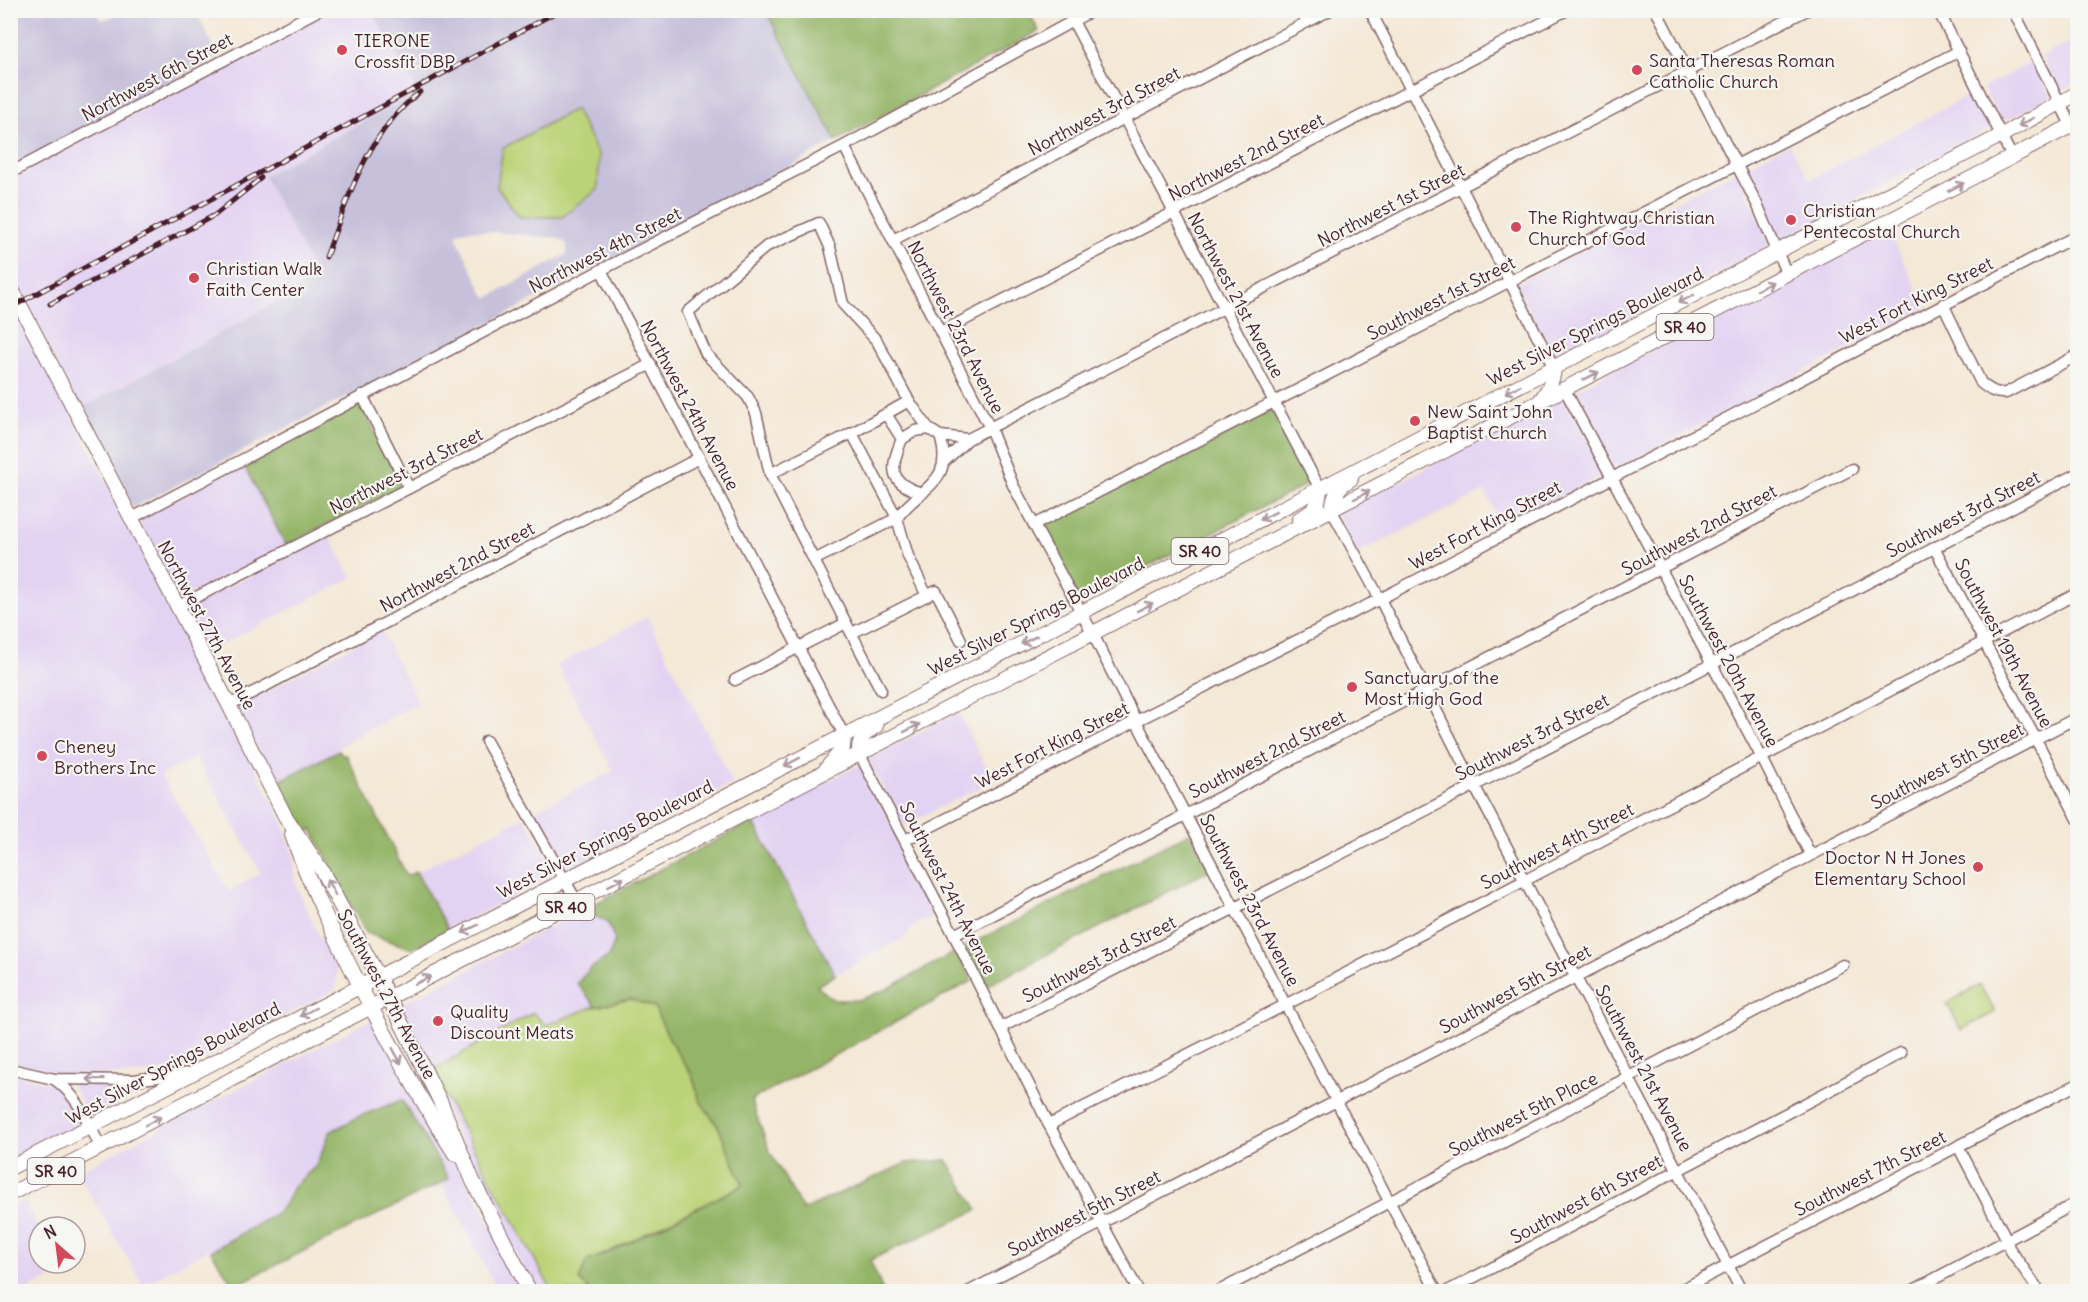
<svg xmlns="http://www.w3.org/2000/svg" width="2088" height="1302" font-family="Delius,sans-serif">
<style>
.built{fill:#e3d3f2;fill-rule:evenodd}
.industrial{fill:#c6c0da;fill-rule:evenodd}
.green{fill:#bbd378;stroke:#827952;stroke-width:1.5}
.forest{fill:#94b568;stroke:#6f6a4a;stroke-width:1.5}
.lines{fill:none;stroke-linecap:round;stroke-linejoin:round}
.minor-casing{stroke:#866567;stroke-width:13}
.major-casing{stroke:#866567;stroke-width:16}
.minor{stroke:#fff;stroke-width:10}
.major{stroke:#fff;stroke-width:14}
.rail-casing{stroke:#4a1f2b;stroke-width:5}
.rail{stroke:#f6f6f2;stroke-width:3;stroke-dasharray:9;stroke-linecap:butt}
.oneway{stroke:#ae9aa0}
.poi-dot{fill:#d1495b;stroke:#f6f6f2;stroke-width:2}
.labels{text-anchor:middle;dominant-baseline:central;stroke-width:4.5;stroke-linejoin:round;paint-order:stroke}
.shield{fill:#f6f6f2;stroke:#7e6067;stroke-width:1.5}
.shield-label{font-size:16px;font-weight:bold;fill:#4a1f2b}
.poi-label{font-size:18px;fill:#4a1f2b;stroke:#f6f6f2;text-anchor:start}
.street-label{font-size:18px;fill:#4a1f2b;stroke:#f6f6f2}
</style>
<rect width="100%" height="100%" fill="#f6f6f2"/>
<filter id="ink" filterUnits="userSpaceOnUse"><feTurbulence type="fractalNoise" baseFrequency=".0167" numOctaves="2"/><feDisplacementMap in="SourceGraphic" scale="12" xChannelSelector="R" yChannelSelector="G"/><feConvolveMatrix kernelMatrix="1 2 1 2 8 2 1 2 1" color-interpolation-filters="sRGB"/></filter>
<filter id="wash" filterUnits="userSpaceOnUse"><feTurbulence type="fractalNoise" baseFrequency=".008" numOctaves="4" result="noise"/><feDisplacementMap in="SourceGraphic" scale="24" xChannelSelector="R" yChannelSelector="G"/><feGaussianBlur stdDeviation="1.35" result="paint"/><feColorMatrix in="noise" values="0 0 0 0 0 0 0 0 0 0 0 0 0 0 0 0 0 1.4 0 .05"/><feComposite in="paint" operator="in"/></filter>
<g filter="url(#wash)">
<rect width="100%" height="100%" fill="#f4e8d6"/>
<g class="built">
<path d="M330,11H372L417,92L264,176L317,277L261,311L80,409L11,276V179Z"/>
<path d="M2077,38V82L2059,92L2042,57Z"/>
<path d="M2034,61L2051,96L2001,123L1983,88Z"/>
<path d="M1975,92L1993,127L1777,242L1762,204L1744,167L1789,144L1810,180Z"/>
<path d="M1736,171L1761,223L1769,246L1554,358L1516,284Z"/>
<path d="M1888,228L1926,308L1614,470L1572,392Z"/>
<path d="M10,296L281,818L294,857L296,883L314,926L337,971L336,989L186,1068L133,1075L55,1074L11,1064ZM196,758L261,873L229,891L161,775Z"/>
<path d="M1564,396L1605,474L1503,528L1485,491L1356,554L1337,514Z"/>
<path d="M243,464L286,545L179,600L138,520Z"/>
<path d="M329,535L352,578L207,652L184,609Z"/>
<path d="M647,617L733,783L565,870L532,812L613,771L557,665Z"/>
<path d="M381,631L418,702L338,747L339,750L274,784L236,707Z"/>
<path d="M958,712L993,781L903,826L868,760Z"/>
<path d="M860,764L939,915L915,924L903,939L878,951L835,975L753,821Z"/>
<path d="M524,817L557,874L448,930L416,872Z"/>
<path d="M581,911L607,921L615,940L609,956L590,969L577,983L595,1006L546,1025L533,1013L431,1071L552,1291H535L479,1183L398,1006Z"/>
<path d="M373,1019L422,1109L469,1183L525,1291H480L494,1284L442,1184L421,1194L449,1179L330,1132L316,1166L293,1187L285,1204L275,1214L211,1251L209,1249L143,1285L77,1172Z"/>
<path d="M11,1074L53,1084L70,1098L83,1122L11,1160Z"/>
<path d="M157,1083L91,1118L77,1093L70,1084L134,1085Z"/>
<path d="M24,1200L39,1228V1263H58L63,1272L26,1291H11V1207Z"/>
</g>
<g class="industrial">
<path d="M11,11H96L101,20L110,18L121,11H196L218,56L11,167Z"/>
<path d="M372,11H766L836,141L775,175L132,508L80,409L261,311L317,277L264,176L417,92ZM472,230L558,238L567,244V254L488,298L483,293L456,236L461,231Z"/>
</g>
<g class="green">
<path d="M575,109L599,156L598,189L562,217H520L497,187L503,148Z"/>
<path d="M1980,985L1995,1012L1961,1030L1947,1003Z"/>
<path d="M630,999L654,1007L673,1046L692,1075L700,1101L718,1126L743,1185L609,1252L587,1261L579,1280L590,1291H552L431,1071L533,1013L546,1025L595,1006Z"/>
</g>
<g class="forest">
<path d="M766,11H1028L1039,31L836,141Z"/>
<path d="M360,402L402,486L286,545L243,464Z"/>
<path d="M1272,409L1311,482L1080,601L1039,528Z"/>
<path d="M339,750L343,756L346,755L407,876L416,872L448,930L412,949L366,933L312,830L302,833L274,784Z"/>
<path d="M753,821L835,975L817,986L834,1000H859L887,989L957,951L972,981L751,1100L769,1150L803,1210L906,1163L947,1160L978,1210L870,1260L883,1291H590L579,1280L587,1261L610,1252L743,1185L718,1126L700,1101L692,1075L673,1046L654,1007L630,999L596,1007L577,983L590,969L609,956L615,940L607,921L581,911Z"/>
<path d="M1190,833L1210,870L985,987L965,947Z"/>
<path d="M402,1100L449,1179L234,1286L211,1251L275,1214L285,1204L293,1187L316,1166L330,1132L358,1117Z"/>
</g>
</g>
<g filter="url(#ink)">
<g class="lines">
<defs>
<g id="minor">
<path d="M1370,10L1554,368"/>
<path d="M1656,10L1758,206L1787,275"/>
<path d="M1938,10L2012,157"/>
<path d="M2013,10L2071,125"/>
<path d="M1073,21L1320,489"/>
<path d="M844,146L990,428L1013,485L1034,525L1093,634L1136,721L1437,1292"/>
<path d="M10,173L319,10"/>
<path d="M893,240L1330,10"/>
<path d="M601,270L844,735"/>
<path d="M1943,304L1981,383C1990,390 1995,394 2006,393L2078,355"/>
<path d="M941,332L1567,10"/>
<path d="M1565,390L1762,758L1810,854"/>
<path d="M362,395L409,488"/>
<path d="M886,414L902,439C890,468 888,484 923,493"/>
<path d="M852,433L909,401"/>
<path d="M902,439L915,431L929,429"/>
<path d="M945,461L968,439L1807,10"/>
<path d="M770,474L852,433L897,518L814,560"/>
<path d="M1332,511L1380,599L1474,785L1742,1292"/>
<path d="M132,518L601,270L844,146L1093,10"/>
<path d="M1034,525L1959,51"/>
<path d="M1934,547L2078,819"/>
<path d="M927,596L908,556L897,518C920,486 955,484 940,436"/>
<path d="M177,607L651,364"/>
<path d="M846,623L770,474L756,413L748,397L706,354L688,312L767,246L819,223L830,247L843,304L877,341L909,401L929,429L940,436L968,439"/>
<path d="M852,633L936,591L961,640"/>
<path d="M735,680L846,623L881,690"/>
<path d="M229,705L699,458"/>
<path d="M486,741L577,902"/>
<path d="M860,755L954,935L1049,1125L1139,1292"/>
<path d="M905,840L1136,721L1380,599L2078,235"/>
<path d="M954,935L1852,469"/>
<path d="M1000,1028L1712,664L2078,473"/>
<path d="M10,1069L54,1079L134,1080L189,1073"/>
<path d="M54,1079C78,1095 88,1123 101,1148"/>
<path d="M1049,1125L1287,1004L2078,593"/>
<path d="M1958,1146L2006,1238L2009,1248L2040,1292"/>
<path d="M968,1292L2078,717"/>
<path d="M1217,1292L1843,965"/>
<path d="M1446,1292L1901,1053"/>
<path d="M1677,1292L2078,1084"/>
<path d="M1910,1292L2078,1202"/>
</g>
<g id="major">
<path d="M10,286L229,705L285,816L322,871L378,976L440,1101L473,1181L530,1292"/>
<path d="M1540,401C1548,390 1553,382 1554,368"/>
<path d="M1332,511C1333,496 1338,486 1351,479"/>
<path d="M1299,519C1314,511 1319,507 1320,489"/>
<path d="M860,755C856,740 865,734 876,726"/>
<path d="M826,769L843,748L844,735"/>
<path d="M292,835C311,889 336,938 362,990C391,1046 421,1101 455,1154"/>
<path d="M10,1168L2002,135L2078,93"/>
<path d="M10,1194L2012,157L2078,122"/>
</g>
</defs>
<use href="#minor" class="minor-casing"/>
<use href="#major" class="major-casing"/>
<use href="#minor" class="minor"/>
<use href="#major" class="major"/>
<defs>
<g id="rail">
<path d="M326,257C348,197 367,133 420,92"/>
<path d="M50,304L215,215L261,178"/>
<path d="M10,308L560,10"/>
</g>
</defs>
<use href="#rail" class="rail-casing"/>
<use href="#rail" class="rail"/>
</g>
<defs><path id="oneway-shaft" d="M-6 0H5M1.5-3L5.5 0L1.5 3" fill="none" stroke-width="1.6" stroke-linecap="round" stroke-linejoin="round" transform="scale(1.5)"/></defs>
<g class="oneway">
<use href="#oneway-shaft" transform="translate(2026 122) rotate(151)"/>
<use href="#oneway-shaft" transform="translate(1956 187) rotate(-27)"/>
<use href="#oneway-shaft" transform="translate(1765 286) rotate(-27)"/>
<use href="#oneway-shaft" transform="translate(1686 299) rotate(153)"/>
<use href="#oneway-shaft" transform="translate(1591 376) rotate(-27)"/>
<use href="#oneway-shaft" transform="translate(1513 389) rotate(153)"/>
<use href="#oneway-shaft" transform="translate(1362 495) rotate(-27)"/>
<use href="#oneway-shaft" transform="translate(1268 516) rotate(153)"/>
<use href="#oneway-shaft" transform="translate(1145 607) rotate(-27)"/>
<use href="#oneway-shaft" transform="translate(1029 640) rotate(153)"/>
<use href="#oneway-shaft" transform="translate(912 728) rotate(-27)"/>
<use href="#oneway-shaft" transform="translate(792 762) rotate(153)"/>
<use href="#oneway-shaft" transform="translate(616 882) rotate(-27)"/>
<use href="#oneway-shaft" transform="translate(331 887) rotate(-118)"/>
<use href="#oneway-shaft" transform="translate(470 929) rotate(153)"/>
<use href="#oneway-shaft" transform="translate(423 980) rotate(-27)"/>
<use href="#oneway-shaft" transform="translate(308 1012) rotate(152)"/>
<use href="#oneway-shaft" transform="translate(397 1056) rotate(61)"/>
<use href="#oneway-shaft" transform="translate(95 1079) rotate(-179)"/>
<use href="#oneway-shaft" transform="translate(153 1121) rotate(-28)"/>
</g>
</g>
<g class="poi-dot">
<circle cx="342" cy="50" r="6"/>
<circle cx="1637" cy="70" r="6"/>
<circle cx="1791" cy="220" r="6"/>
<circle cx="1516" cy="227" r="6"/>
<circle cx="194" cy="278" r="6"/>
<circle cx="1415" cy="421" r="6"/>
<circle cx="1352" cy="687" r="6"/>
<circle cx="42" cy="756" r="6"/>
<circle cx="1978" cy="867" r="6"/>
<circle cx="438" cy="1021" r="6"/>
</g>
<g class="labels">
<g class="shield">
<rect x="1656.5" y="314" width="57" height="26" rx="4.5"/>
<rect x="1171.5" y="538" width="57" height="26" rx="4.5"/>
<rect x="537.5" y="894" width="57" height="26" rx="4.5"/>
<rect x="27.5" y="1158" width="57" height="26" rx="4.5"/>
</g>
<g class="shield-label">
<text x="1685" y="327">SR 40</text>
<text x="1200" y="551">SR 40</text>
<text x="566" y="907">SR 40</text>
<text x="56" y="1171">SR 40</text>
</g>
<g class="poi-label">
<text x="354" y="40">TIERONE<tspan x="354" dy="21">Crossfit DBP</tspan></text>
<text x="1649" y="60">Santa Theresas Roman<tspan x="1649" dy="21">Catholic Church</tspan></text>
<text x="1803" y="210">Christian<tspan x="1803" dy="21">Pentecostal Church</tspan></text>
<text x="1528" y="217">The Rightway Christian<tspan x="1528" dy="21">Church of God</tspan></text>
<text x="206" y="268">Christian Walk<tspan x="206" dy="21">Faith Center</tspan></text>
<text x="1427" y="411">New Saint John<tspan x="1427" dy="21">Baptist Church</tspan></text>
<text x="1364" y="677">Sanctuary of the<tspan x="1364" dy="21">Most High God</tspan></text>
<text x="54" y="746">Cheney<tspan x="54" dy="21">Brothers Inc</tspan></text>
<text x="1966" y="857" text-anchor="end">Doctor N H Jones<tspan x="1966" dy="21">Elementary School</tspan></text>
<text x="450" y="1011">Quality<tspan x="450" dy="21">Discount Meats</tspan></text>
</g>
<g class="street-label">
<text transform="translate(157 77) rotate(-28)">Northwest 6th Street</text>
<text transform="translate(1104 111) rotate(-28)">Northwest 3rd Street</text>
<text transform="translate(1246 157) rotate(-27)">Northwest 2nd Street</text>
<text transform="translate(1391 205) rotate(-27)">Northwest 1st Street</text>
<text transform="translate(605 250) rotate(-27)">Northwest 4th Street</text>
<text transform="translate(1236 295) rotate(62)">Northwest 21st Avenue</text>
<text transform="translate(1441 298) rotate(-27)">Southwest 1st Street</text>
<text transform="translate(1916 300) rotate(-27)">West Fort King Street</text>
<text transform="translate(1595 326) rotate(-27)">West Silver Springs Boulevard</text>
<text transform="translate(956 327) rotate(63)">Northwest 23rd Avenue</text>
<text transform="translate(690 405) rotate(62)">Northwest 24th Avenue</text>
<text transform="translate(406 471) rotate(-27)">Northwest 3rd Street</text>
<text transform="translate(1963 514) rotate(-27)">Southwest 3rd Street</text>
<text transform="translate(1485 525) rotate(-28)">West Fort King Street</text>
<text transform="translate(1699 530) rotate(-28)">Southwest 2nd Street</text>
<text transform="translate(457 567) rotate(-28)">Northwest 2nd Street</text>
<text transform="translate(1036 616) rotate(-27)">West Silver Springs Boulevard</text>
<text transform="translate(207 625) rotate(62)">Northwest 27th Avenue</text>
<text transform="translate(2004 643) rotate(62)">Southwest 19th Avenue</text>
<text transform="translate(1729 661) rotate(62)">Southwest 20th Avenue</text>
<text transform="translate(1532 737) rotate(-27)">Southwest 3rd Street</text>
<text transform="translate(1052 745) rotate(-27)">West Fort King Street</text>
<text transform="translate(1267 754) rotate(-27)">Southwest 2nd Street</text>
<text transform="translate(1947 766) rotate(-27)">Southwest 5th Street</text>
<text transform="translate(605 839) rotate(-27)">West Silver Springs Boulevard</text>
<text transform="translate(1557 846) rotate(-27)">Southwest 4th Street</text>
<text transform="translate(948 888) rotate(63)">Southwest 24th Avenue</text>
<text transform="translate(1250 900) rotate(62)">Southwest 23rd Avenue</text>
<text transform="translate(1099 959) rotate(-27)">Southwest 3rd Street</text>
<text transform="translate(1515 989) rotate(-28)">Southwest 5th Street</text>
<text transform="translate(387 994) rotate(62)">Southwest 27th Avenue</text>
<text transform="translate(173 1063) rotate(-28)">West Silver Springs Boulevard</text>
<text transform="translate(1644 1068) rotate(62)">Southwest 21st Avenue</text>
<text transform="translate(1523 1114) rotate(-27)">Southwest 5th Place</text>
<text transform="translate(1870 1173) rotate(-27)">Southwest 7th Street</text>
<text transform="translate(1586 1199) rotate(-28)">Southwest 6th Street</text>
<text transform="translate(1084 1213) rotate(-27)">Southwest 5th Street</text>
</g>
</g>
<rect width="2088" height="1302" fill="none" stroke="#f6f6f2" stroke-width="36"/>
<g transform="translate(57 1245) rotate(332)"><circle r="28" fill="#f6f6f2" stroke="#b1a0a2" stroke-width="1.5"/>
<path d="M0-4.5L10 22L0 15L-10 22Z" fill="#d1495b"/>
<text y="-9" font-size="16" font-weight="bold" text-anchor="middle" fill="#4a1f2b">N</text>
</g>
</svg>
